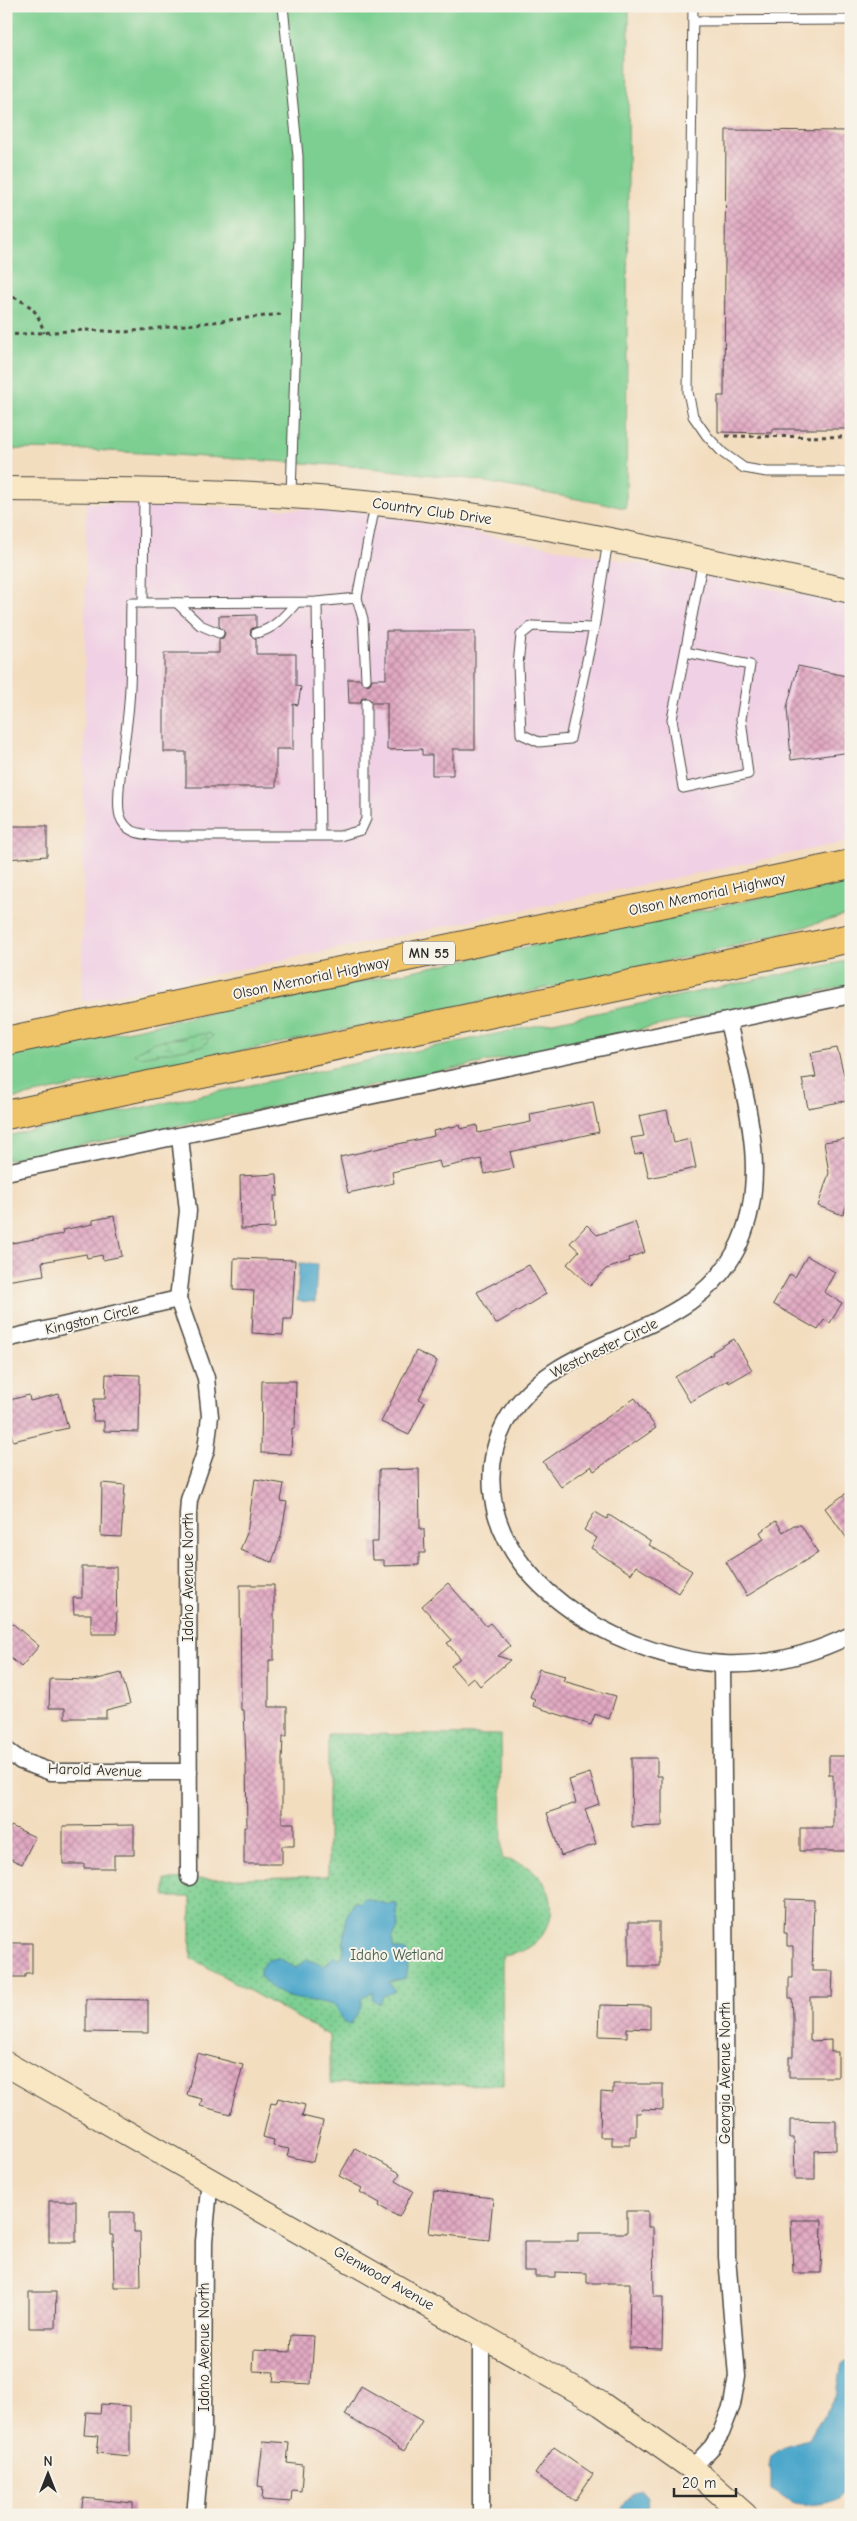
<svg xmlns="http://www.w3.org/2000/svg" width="857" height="2521" font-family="'Comic Neue',sans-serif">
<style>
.built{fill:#f0d0e4}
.grass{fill:#7dcf91;stroke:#547d5e}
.wetland{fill:url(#wetland-marsh);stroke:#547d5e}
.park{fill:url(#park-dots);stroke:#547d5e}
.water{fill:#4da7cb;stroke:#3c697b}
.building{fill:url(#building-cross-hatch)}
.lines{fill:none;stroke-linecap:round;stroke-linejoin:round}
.lane-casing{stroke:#494641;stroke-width:11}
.street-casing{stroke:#494641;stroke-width:19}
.secondary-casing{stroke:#494641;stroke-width:26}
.highway-casing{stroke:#494641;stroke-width:30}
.path{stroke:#494641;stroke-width:3;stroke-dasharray:4 4;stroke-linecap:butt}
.lane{stroke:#fff;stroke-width:9}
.street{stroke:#fff;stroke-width:16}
.secondary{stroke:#f9e7c3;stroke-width:24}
.highway{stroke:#efc469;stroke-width:28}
.labels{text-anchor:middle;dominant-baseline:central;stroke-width:4;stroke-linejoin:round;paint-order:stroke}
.shield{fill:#f7f3e8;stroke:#686764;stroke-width:1}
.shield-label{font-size:14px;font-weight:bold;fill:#2b2b2b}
.street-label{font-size:15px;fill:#2b2b2b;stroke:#f7f3e8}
.park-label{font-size:15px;fill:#445c4a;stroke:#f7f3e8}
</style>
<defs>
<pattern id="wetland-marsh" width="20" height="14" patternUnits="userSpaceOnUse" patternTransform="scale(1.25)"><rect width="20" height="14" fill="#7dcf91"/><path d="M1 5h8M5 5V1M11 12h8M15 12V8" fill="none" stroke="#67a877"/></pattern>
<pattern id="park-dots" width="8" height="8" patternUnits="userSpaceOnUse" patternTransform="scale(1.25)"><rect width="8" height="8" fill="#7dcf91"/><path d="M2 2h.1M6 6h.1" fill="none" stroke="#67a877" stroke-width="1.8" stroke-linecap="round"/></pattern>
<pattern id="building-cross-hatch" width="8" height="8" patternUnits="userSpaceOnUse" patternTransform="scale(1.25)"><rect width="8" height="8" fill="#e2a9c3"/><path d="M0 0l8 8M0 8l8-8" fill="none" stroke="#b78a9f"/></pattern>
</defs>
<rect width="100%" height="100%" fill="#f7f3e8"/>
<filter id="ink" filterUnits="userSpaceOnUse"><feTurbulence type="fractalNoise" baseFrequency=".02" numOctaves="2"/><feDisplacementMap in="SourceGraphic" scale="10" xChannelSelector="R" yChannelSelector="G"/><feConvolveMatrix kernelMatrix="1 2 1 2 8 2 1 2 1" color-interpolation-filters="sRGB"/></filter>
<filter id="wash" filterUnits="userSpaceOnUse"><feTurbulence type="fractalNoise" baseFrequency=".0096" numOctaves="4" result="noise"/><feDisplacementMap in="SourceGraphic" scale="20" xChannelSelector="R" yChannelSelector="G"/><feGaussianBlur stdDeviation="1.12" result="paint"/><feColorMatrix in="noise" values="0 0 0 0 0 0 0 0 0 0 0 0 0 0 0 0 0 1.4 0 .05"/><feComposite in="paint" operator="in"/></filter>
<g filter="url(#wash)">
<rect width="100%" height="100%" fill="#f3ddbf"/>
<path class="built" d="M86,503L359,511L851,604V841L82,1002Z"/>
<g class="grass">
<path d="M6,6H629L626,508L469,479L351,466L92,450L6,449Z"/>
<path d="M851,879V914L727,948L552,987L6,1100V1056Z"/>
<path d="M851,960V985L273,1107L6,1160V1136Z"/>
</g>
<path class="wetland" d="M208,1033L213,1036L203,1046L140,1057L134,1053L154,1042Z"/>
<path class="park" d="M328,1734L501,1735L502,1859C567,1866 569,1949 502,1956L503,2085L330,2083V2036L191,1958V1897H165V1880L328,1876Z"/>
<g class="water">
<path d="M299,1263L317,1264L315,1302L297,1301Z"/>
<path d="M364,1898L386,1904H397L398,1929L392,1939L394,1949L406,1951L409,1959L405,1978L389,1982L395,1991L383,1996L380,2004L372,1999L373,1991L361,1999L362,2006L351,2024L344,2022L336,2006C303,1995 286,2007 260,1976V1969L267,1960L279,1958L296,1968L307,1959L324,1966L334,1956L337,1958L343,1956L346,1917L355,1901L360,1903Z"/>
<path d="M851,2358V2438L848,2442C855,2470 853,2502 818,2504C811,2505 801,2506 794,2504C788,2502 778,2493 771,2490V2471L769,2466L771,2456L787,2445L808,2439L837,2394L842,2363Z"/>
<path d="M641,2490L646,2495L650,2515H619C622,2502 630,2495 641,2490Z"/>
</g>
<g id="blocks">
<g class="building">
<path d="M726,130L851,131V429H772V433L718,432V396H724Z"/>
<path d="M256,615V627L251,629L250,634L256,639V654H296V686L301,687L298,705L293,704V749H276V787H186V752H164V653H219V639L223,638L225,633L219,626V616Z"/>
<path d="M386,631H475V749H453V775H432V755H422V749L387,750V703H372L366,697L362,698L360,703H349L348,679H360L366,685L370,684L372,679H386Z"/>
<path d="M798,666L851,677V752L791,760L787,707Z"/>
<path d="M6,826H47V856L6,859Z"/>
<path d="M837,1048L846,1082L851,1081V1100L808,1108L802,1079L816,1077L811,1053Z"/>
<path d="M593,1102L599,1132L510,1152L514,1168L485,1174L481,1159L441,1168L439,1161L392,1172L394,1183L348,1193L340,1157L434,1136L433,1131L460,1125L461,1129L477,1125L478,1133L531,1122L530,1114Z"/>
<path d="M667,1110L674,1143L690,1139L696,1168L649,1178L643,1153L635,1155L631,1138L644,1136L639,1116Z"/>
<path d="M851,1138V1193L843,1215L818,1206L829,1173L824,1142Z"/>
<path d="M277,1174L278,1196H274L275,1228L241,1229L240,1176Z"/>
<path d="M114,1216L122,1256L103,1260L102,1255L87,1258L86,1254L42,1262L44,1275L6,1281V1244L63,1234L62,1230L93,1224V1220Z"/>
<path d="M635,1222L645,1252L629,1258L630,1261L606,1269L590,1286L567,1264L579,1251L570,1243L587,1225L597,1235Z"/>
<path d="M807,1256L835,1272L824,1292L842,1303L830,1323L824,1320L818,1330L773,1304L790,1274L795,1277Z"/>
<path d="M234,1258L295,1260L292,1319H284L283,1335L252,1333L254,1291L233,1290Z"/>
<path d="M529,1265L546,1294L496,1324L477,1292Z"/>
<path d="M734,1339L752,1370L729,1383L728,1380L690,1402L675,1377L713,1354L712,1352Z"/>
<path d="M416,1351L437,1361L419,1399L425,1402L409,1435L381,1422Z"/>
<path d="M106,1374L140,1375L139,1432L104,1431V1421H93L94,1399H105Z"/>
<path d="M262,1381H296L295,1428H292L291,1454L261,1453Z"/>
<path d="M59,1394L68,1428L13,1441L6,1414V1401L29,1395L30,1401Z"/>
<path d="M635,1398L656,1428L594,1471L591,1466L561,1487L543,1462Z"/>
<path d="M419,1469L420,1529H424L425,1553H419V1565L384,1566V1560H372L371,1542H378L379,1470Z"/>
<path d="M255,1479L284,1484L281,1501L287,1502L281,1536L272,1562L240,1550L247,1533Z"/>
<path d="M102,1483L125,1485L121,1537L101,1536Z"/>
<path d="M851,1490V1544L825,1508Z"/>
<path d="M595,1512L607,1519L609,1515L651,1542L649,1545L692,1571L678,1593L636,1566L631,1574L591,1548L597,1538L584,1530Z"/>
<path d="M776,1521L783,1532L794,1525H801L818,1553L747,1596L726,1562L764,1539L760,1532Z"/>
<path d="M82,1567H116L117,1634H91V1614H74L73,1598H82Z"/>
<path d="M448,1583L486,1626L490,1623L510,1646L498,1656L510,1660L480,1686L473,1677L466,1683L451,1666L460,1658L447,1643L452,1640L422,1606Z"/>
<path d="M240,1585H274V1660H269V1707H287V1736H283L282,1760V1823H294V1846H282V1864H244V1827H247L246,1760L244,1710H241Z"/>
<path d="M6,1618L39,1646L21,1667L6,1654Z"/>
<path d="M539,1669L565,1676L563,1681L616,1696L609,1719L595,1714L591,1725L533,1706L535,1699L530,1697Z"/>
<path d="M121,1673L130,1704L106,1710V1718H65V1708H49L50,1679L94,1680Z"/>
<path d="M829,1756H851V1851H800V1828H833V1775H829Z"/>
<path d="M631,1758H657V1776H662V1826L632,1827Z"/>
<path d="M590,1773L599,1804L585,1809L596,1844L561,1856L547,1813L576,1803L569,1780Z"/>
<path d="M134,1825V1855H114V1868H84V1864H63V1826Z"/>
<path d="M11,1826L35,1837L22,1864L6,1857V1837Z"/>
<path d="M785,1899L814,1900L812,1971H833L832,1997H810V2041L831,2040V2052H838V2077H789V2057H793V2016L792,1998H789V1978H793V1946H787V1933H784Z"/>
<rect x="629" y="1922" width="30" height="44"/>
<path d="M6,1943H32V1973H25V1977H6Z"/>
<path d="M86,1999L148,2000V2033L86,2032Z"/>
<path d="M600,2005L650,2006V2029L627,2028V2037L599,2036Z"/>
<path d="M197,2053L243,2065L230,2114L200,2106L202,2099L187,2095Z"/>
<path d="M613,2084H663V2110L642,2109L641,2113H636V2136H630V2145H612V2137H600L601,2092L613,2093Z"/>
<path d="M278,2098L305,2105L302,2116L323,2121L313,2162L287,2156L289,2149L273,2146L274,2140L263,2137L271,2103L276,2104Z"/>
<path d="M790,2120L836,2121V2150L815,2151V2180H795L794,2138H790Z"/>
<path d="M355,2148L400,2173L396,2181L413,2191L399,2217L379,2206L380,2203L360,2192L362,2188L339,2176Z"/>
<path d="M434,2191L493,2198L489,2240L429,2233Z"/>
<rect x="49" y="2201" width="27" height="41"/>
<path d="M627,2211H648V2227H653L654,2297H663L662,2349L629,2348L630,2283H587V2273L555,2272V2277H535V2271H524V2241H578V2233H627Z"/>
<path d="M110,2212H134V2232H140L141,2287H114L113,2235H110Z"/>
<path d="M791,2220H822L821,2273H793Z"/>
<path d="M29,2292H56L55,2328H29Z"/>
<path d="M291,2335L314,2336L311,2384L273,2382L274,2372L253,2371L254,2350L290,2352Z"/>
<path d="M361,2386L422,2421L404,2451L345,2415Z"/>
<path d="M101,2404L130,2406V2456L97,2453L99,2436L84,2435L86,2412L100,2413Z"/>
<path d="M263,2441L289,2443L287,2463L303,2465L301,2491L292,2490L291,2502L262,2500L263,2487L258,2486Z"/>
<path d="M554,2447L593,2474L575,2501L535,2474Z"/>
<path d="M83,2498L133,2503V2515H81Z"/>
</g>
</g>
</g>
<g filter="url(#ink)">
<use href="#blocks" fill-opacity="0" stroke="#494641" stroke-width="1"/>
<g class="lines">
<defs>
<g id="lane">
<path d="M283,6L298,156L299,236L291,495"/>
<path d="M693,6L688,392L693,416L707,436L723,453L744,468L767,472H851"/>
<path d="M693,21L851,20"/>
<path d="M144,490L143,603H131C130,636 132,670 129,702C128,728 114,796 120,816C126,834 142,834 158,836H340L361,830L366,819V703"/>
<path d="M317,602L320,835"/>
<path d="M143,603L317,602L357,598"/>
<path d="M177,603L200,625L219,633"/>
<path d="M594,628L570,739L539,742L521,734L518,665L521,635L532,626L594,628L608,541"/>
<path d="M256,633C273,630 285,616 296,603"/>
<path d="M685,652L750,665L741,719L748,774L683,788L672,719L703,560"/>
<path d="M366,679L363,619L357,598L375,505"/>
</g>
<g id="street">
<path d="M728,1021C743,1093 771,1171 740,1242C696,1344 556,1329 505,1423C493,1446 489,1473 493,1499C508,1596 634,1660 724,1664C768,1666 812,1654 851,1635"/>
<path d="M180,1137L188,1211L178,1299L206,1378L210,1416L206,1450L189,1500L188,1514L189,1877"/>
<path d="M6,1172L851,995"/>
<path d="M6,1339L178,1299"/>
<path d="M6,1750L21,1761L51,1772H189"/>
<path d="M692,2468L712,2447L721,2433L732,2405L737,2376L727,2257L722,1664"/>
<path d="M195,2515L203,2433L204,2241L210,2179"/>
<path d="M481,2515V2333"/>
</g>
<g id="secondary">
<path d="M6,489C129,490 252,490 375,503C535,519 693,558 851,591"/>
<path d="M6,2064L601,2404L692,2468L745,2515"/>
</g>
<g id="highway">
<path d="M6,1041L851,864"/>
<path d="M6,1115L851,938"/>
</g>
</defs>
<use href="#lane" class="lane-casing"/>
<use href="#street" class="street-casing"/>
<use href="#secondary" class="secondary-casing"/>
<use href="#highway" class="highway-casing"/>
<g class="path">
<path d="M6,294C30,304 37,308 44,333"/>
<path d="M6,335L86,330L125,332L282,314"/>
<path d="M726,436L851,437"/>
</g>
<use href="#lane" class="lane"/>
<use href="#street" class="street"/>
<use href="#secondary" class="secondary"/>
<use href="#highway" class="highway"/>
</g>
</g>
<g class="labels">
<rect class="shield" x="403" y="941.5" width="52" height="23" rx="4"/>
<g class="shield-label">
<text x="429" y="953">MN 55</text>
</g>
<g class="street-label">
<text transform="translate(432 511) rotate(8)">Country Club Drive</text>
<text transform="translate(707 894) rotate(-12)">Olson Memorial Highway</text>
<text transform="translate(311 978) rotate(-12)">Olson Memorial Highway</text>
<text transform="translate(92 1319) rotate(-13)">Kingston Circle</text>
<text transform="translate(604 1348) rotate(-26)">Westchester Circle</text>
<text transform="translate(188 1577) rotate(-90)">Idaho Avenue North</text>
<text transform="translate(95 1770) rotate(2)">Harold Avenue</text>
<text transform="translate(725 2073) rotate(-90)">Georgia Avenue North</text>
<text transform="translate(384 2278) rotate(30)">Glenwood Avenue</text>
<text transform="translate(204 2347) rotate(-90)">Idaho Avenue North</text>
</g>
<g class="park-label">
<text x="397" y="1955">Idaho Wetland</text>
</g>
</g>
<rect width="857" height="2521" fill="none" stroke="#f7f3e8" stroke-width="25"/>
<g transform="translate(48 2474)" stroke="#f7f3e8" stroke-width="4" paint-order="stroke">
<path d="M0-4L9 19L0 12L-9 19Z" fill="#2b2b2b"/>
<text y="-8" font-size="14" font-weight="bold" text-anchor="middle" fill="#2b2b2b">N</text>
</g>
<path d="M674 2488v8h62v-8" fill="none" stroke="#2b2b2b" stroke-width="2.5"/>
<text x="682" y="2488" font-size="15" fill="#2b2b2b" stroke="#f7f3e8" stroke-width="4" paint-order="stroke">20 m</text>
</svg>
